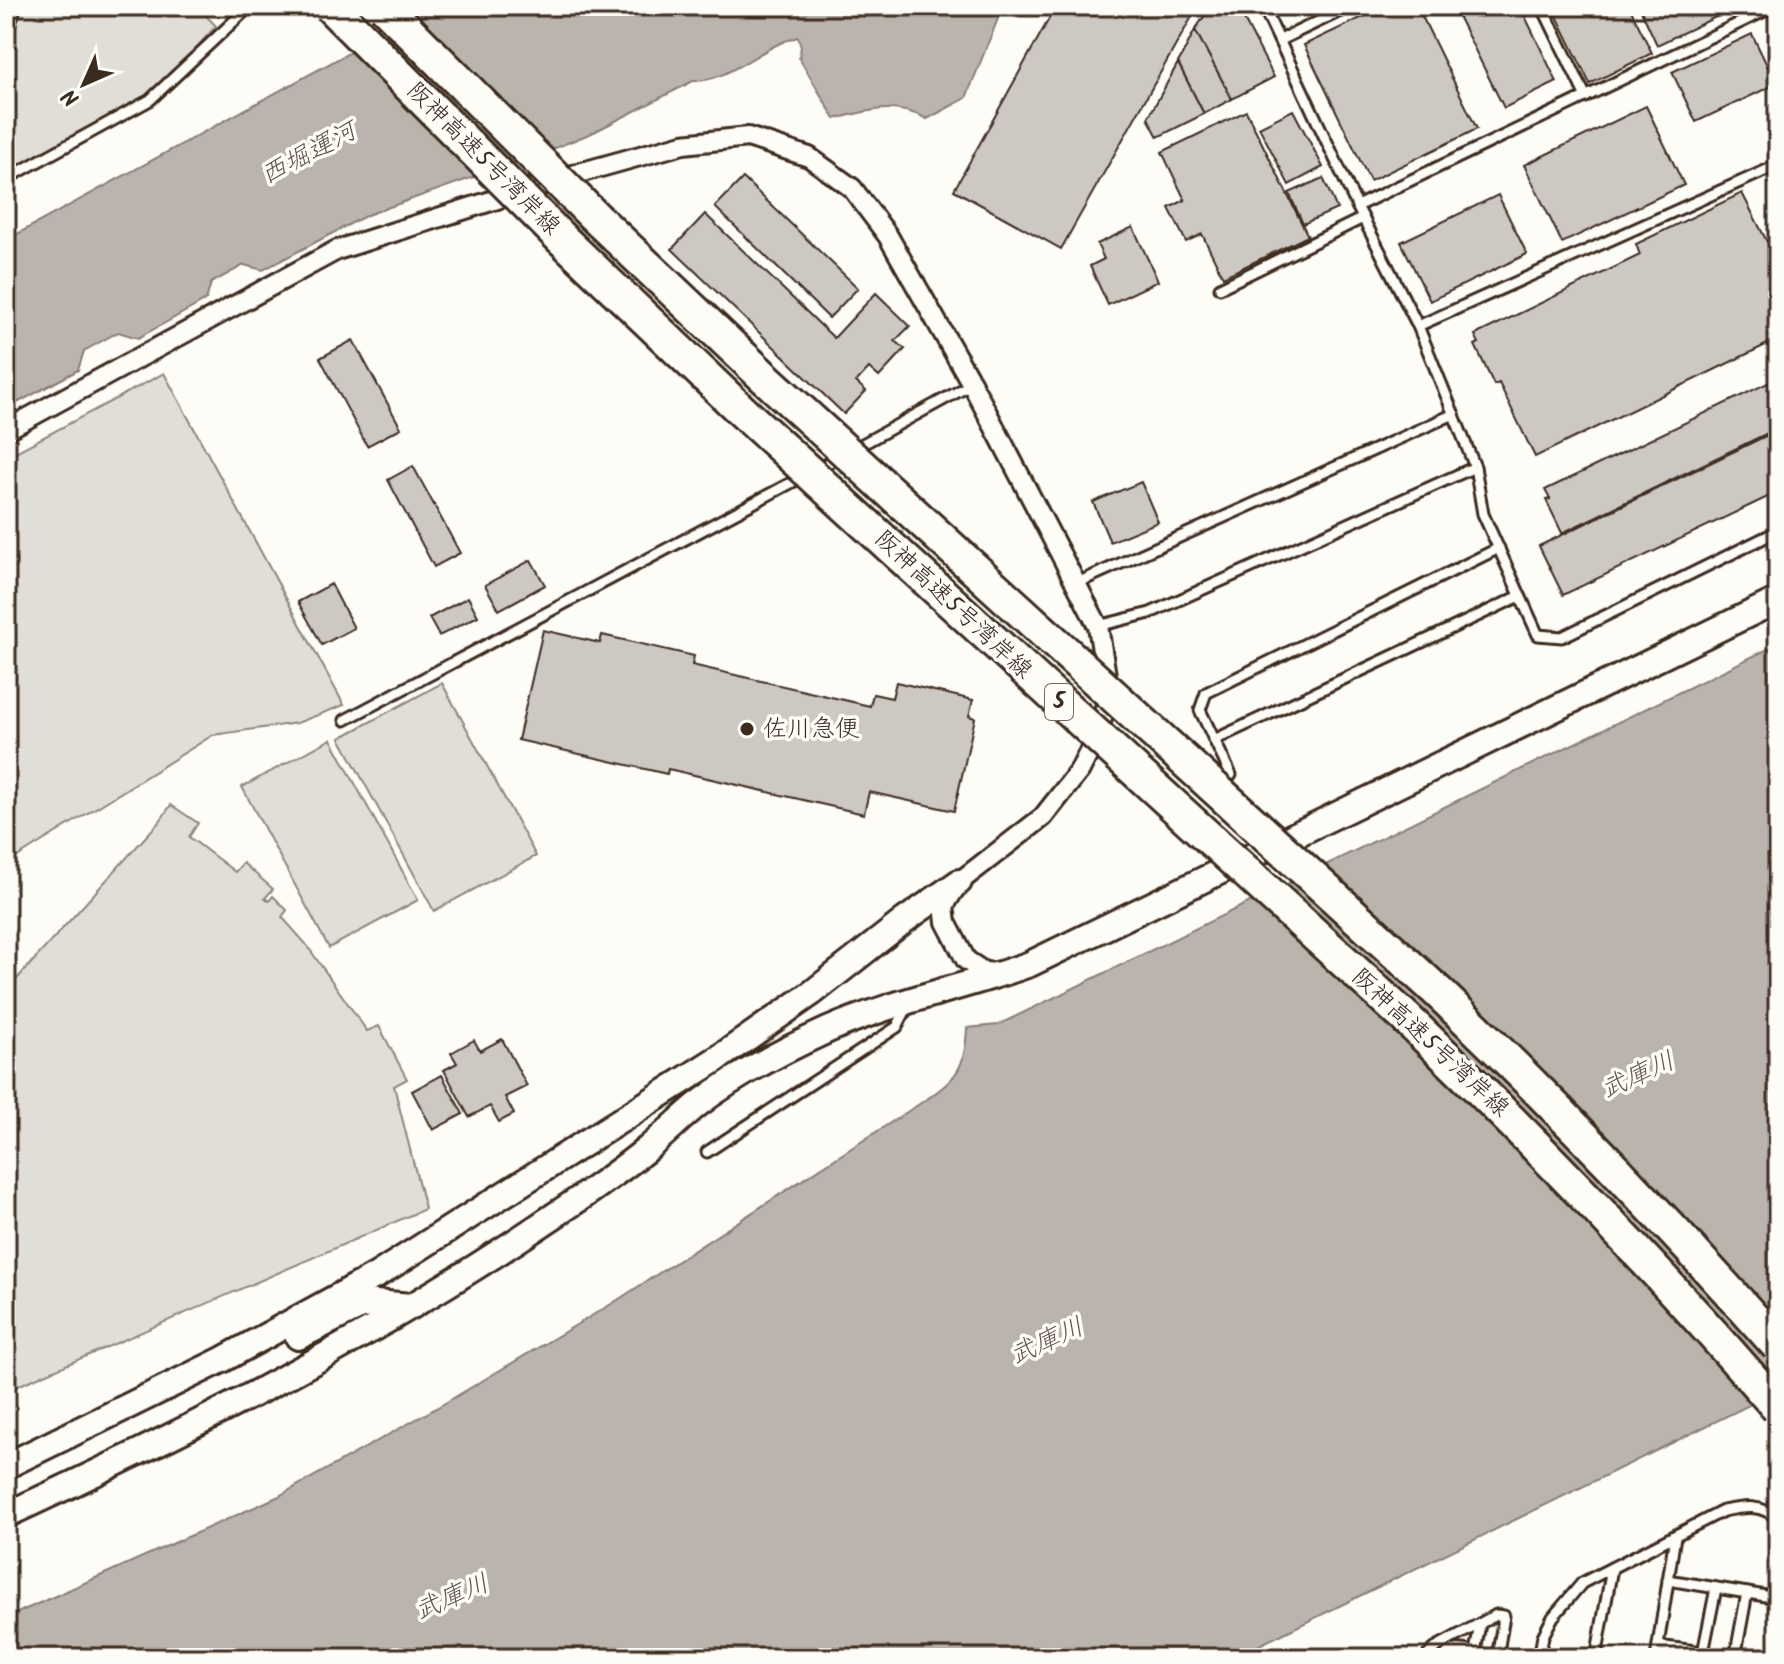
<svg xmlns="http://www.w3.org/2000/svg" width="1784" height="1664" font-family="Kalam,'Klee One',sans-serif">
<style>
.green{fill:#e1ded7;stroke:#8e847a;stroke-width:2}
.water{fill:#bbb4ad;stroke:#887d74;stroke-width:2}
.building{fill:#cdc8c2;stroke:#3b2a1e;stroke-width:2}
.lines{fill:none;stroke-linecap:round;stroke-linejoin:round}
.lane-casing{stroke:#3b2a1e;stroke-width:15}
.street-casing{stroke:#3b2a1e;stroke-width:24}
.secondary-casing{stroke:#3b2a1e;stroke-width:30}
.lane{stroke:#fdfcf7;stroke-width:9}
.street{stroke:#fdfcf7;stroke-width:18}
.secondary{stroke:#fdfcf7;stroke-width:24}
.highway-bridge-casing{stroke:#3b2a1e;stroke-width:38;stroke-linecap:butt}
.highway-bridge{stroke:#fdfcf7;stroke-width:32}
.poi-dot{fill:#3b2a1e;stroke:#fdfcf7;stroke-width:3}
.labels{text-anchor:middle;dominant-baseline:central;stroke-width:7;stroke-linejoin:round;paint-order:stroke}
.shield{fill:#fdfcf7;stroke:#75695f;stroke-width:2}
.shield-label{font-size:22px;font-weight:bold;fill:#3b2a1e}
.street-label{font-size:24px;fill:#3b2a1e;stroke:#fdfcf7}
.poi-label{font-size:24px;fill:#3b2a1e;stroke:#fdfcf7;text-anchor:start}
.water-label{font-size:26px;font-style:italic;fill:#615349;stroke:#fdfcf7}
</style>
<rect width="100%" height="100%" fill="#fdfcf7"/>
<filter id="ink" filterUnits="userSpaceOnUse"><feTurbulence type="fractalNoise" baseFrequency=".0125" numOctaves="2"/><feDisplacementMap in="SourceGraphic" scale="16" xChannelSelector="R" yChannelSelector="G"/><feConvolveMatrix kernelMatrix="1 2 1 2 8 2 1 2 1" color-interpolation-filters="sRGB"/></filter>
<g filter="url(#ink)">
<g class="green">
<path d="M6,6H197L216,26L148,101L6,176Z"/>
<path d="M164,373L344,705L297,723L213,735L6,864V457Z"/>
<path d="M442,683L536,856L434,911L340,738Z"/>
<path d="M331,739L418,900L329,948L242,787Z"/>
<path d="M171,805L198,823L189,837L235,872L243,863L273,889L265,898L269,901L273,896L287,910L282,917L306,944L367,1031L379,1026L407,1079L394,1086L425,1209L6,1391V991L160,821Z"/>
</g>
<g class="water">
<path d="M435,6H1003L966,98L927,119C895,102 868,110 835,119L799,58L801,47L798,37C762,45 728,83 693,81L594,132L550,150L367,215L263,270L244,265L211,283L206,300L138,338L118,332L84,351L78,370L6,409V240Z"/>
<path d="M1778,644V1391L1233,1658H6V1618L277,1497L445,1403L613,1303L927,1099C958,1077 965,1068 967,1028L998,1025Z"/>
</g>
<g class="building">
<path d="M16,6L22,8L8,50L6,37Z"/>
<path d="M1056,6H1198L1061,249L954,190Z"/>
<path d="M1211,6H1237L1274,77L1232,99L1195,30Z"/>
<path d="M1386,6H1417L1477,129L1370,181L1304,45Z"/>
<path d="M1453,6H1520L1557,82L1504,108Z"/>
<path d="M1552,6H1629L1652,53L1590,84Z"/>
<path d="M1639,6H1739L1657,45Z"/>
<path d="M1195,30L1232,99L1204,114L1178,63Z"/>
<path d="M1752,34L1776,84L1696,122L1672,72Z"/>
<path d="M1178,63L1204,114L1158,137L1148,118Z"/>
<path d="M1646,106L1684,185L1562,243L1524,165Z"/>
<path d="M1293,110L1323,167L1289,185L1259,127Z"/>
<path d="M1246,111L1308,236L1223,277L1202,234L1186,242L1169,208L1185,200L1162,152Z"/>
<path d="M743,178L858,288L829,318L715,207Z"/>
<path d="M1323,178L1337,209L1303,224L1289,193Z"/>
<path d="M1742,193L1778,263V339L1535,457L1499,383L1494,385L1475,345L1479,343L1475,335L1640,255L1636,244Z"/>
<path d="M1498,195L1527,254L1430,301L1401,242Z"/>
<path d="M705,214L834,338L876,293L910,326L895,341L905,349L879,377L869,368L856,382L866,391L844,414L672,249Z"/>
<path d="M1133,227L1158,281L1108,305L1090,266L1104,259L1097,244Z"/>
<path d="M353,340L401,428L367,446L320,358Z"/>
<path d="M1778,378V428L1562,533L1546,500L1550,499L1545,490Z"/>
<path d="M1778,430V492L1563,595L1539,546Z"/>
<path d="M413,466L460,553L434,567L388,480Z"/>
<path d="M1141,482L1158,522L1110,542L1093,502Z"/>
<path d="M531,560L545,585L499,610L485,585Z"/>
<path d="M331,584L354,628L322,645L298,602Z"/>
<path d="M468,597L478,616L439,636L429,618Z"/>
<path d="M543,630L600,643L602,635L694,656L692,665L870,706L873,694L892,698L896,682L973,700L969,716L975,718L954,811L869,792L864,814L668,769L667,774L518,740Z"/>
<path d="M502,1039L527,1086L505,1097L514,1114L499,1122L490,1106L469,1117L444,1070L457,1063L451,1053L474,1040L480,1051Z"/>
<path d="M442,1075L463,1114L433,1130L412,1091Z"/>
</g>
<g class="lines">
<defs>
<g id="lane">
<path d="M1542,6L1586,97"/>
<path d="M1280,40L1351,6"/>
<path d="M6,179L150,100L250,6"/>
<path d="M1357,206L1775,6"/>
<path d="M1220,288L1363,218"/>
<path d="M1418,326L1778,165"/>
<path d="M1475,467L1483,514L1538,635L1562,637L1778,531"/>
<path d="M817,469L972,384"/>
<path d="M1077,583L1454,414"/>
<path d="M1098,626L1150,613L1475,467L1418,326L1357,206L1263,6"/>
<path d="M345,720L804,476"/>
<path d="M1214,740L1520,596"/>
<path d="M1231,775L1200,710L1206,693L1499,548"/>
<path d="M707,1152L897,1027L908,1006"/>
<path d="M1668,1580L1778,1598"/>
<path d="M1658,1646L1703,1652"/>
<path d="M1425,1658L1438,1646L1496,1615L1504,1616L1497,1658"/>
<path d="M1444,1658C1450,1646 1464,1650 1475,1652"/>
<path d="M1474,1658L1480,1624"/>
<path d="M1539,1658L1543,1636L1553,1617L1582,1583L1723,1511C1743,1507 1763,1503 1778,1520"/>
<path d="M1596,1658L1612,1568"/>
<path d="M1656,1658L1675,1536"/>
<path d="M1702,1658L1716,1588"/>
<path d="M1735,1658L1747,1593"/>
</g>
<path id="street" d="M6,430L337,250L579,173L683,144L748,137L809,157L852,188L888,236L972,384L1098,626L1109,694L1097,736L1080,770L1043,817L959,882L944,906L946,922L966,960L984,972L999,973"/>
<g id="secondary">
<path d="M298,1337L359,1307L375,1303L412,1306"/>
<path d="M6,1466L222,1360L377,1275L717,1059L812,993L905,920L959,882"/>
<path d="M6,1515C180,1435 352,1348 513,1243C558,1213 605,1183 647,1149C664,1135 680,1119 697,1105C736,1075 784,1050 828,1030C893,1001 963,988 1030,964L1778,600"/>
</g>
</defs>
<use href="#lane" class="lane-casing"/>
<use href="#street" class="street-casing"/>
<use href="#secondary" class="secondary-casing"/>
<use href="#lane" class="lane"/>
<use href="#street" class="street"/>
<use href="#secondary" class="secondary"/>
<defs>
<g id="highway-bridge">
<path d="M330,6L561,238L742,411L1406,1018C1536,1142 1660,1272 1778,1408"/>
<path d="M384,6L594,216L763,376L1436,990C1555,1104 1669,1223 1778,1346"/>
</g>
</defs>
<use href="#highway-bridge" class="highway-bridge-casing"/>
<use href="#highway-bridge" class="highway-bridge"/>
</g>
</g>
<circle class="poi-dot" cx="747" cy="729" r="8"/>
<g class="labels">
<rect class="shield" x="1045" y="684" width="28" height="36" rx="6"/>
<g class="shield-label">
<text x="1059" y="702">5</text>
</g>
<g class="street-label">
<text transform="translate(483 159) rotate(45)">阪神高速5号湾岸線</text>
<text transform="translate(953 605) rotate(43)">阪神高速5号湾岸線</text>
<text transform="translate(1430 1043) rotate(43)">阪神高速5号湾岸線</text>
</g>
<g class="poi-label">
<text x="763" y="729">佐川急便</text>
</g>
<g class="water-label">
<text transform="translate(309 154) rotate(-28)">西堀運河</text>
<text transform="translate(1638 1076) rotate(-24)">武庫川</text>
<text transform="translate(1047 1342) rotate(-24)">武庫川</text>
<text transform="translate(452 1598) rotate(-23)">武庫川</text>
</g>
</g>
<rect width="1784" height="1664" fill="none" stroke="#fdfcf7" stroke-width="32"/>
<rect x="16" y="16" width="1752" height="1632" fill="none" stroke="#3b2a1e" stroke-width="3" filter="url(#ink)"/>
<g transform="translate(84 84) rotate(225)" stroke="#fdfcf7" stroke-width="6" paint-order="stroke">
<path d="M0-6L14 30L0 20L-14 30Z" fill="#3b2a1e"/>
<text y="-12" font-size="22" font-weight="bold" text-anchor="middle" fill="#3b2a1e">N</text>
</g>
</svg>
